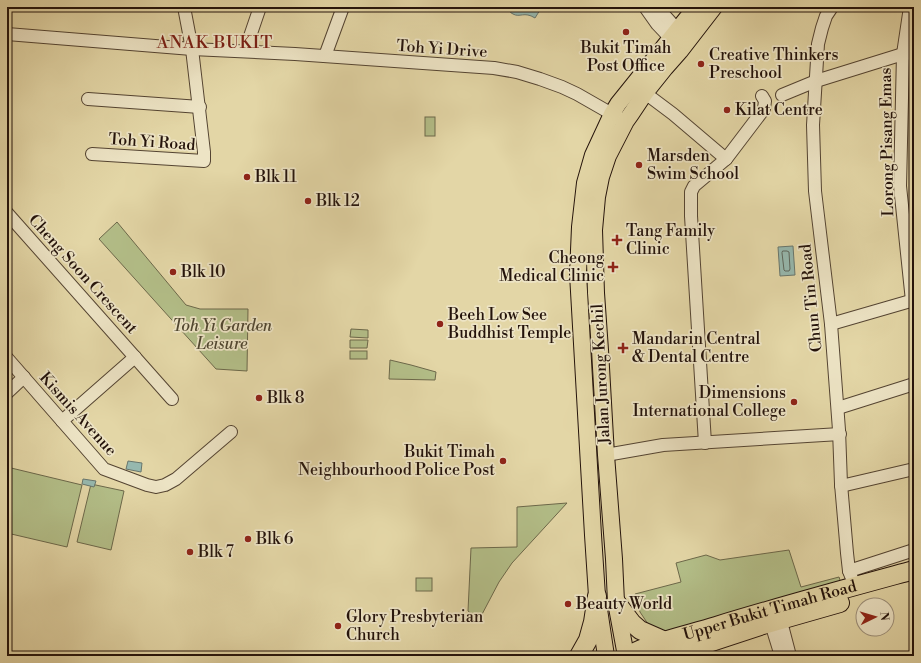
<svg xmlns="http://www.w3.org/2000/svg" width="921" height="663" font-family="'Libre Bodoni',serif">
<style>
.green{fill:#b3be88;stroke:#6c684a}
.water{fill:#96b8ae;stroke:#68766d}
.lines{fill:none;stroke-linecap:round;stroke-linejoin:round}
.shore{stroke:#5d665c;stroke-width:1}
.minor-casing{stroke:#544432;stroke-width:14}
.major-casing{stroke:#24130b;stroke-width:18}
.highway-casing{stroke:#24130b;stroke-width:20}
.minor{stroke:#ede4c5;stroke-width:12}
.major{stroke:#e3d6a6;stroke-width:16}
.highway{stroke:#e3d6a6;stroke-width:18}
.poi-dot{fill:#8f2418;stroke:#ede4c5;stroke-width:1.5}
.labels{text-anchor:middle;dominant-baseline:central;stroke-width:3.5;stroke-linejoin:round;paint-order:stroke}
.poi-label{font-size:16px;fill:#24130b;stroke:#ede4c5;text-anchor:start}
.street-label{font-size:16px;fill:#24130b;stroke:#ede4c5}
.park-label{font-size:16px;font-style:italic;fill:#4f4630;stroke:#ede4c5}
.neighbourhood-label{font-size:17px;letter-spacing:1px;fill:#7a1f14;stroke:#ede4c5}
</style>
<rect width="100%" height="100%" fill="#e3d6a6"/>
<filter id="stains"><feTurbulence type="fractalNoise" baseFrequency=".005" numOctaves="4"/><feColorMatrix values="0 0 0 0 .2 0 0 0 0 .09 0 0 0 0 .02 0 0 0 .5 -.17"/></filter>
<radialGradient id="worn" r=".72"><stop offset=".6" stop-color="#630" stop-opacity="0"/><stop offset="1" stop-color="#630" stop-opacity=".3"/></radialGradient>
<g class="green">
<rect x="425" y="117" width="10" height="19"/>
<path d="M117,222L186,305L200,309H248L247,371L216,369L99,239Z"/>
<path d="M351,329L368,330V338L350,337Z"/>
<path d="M350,340H368L367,348H350Z"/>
<rect x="350" y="351" width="17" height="8"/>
<path d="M390,360L411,365L436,372L435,380L389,379Z"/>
<path d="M7,467L82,485L67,547L7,533Z"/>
<path d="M91,484L124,491L111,550L77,542Z"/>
<path d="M567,503L512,563L499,582L479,620L468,611L471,548L517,547V507Z"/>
<path d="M789,550L801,587L839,577L841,583L831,592L660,633L648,624L640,612L635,594L681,582L676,563L706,555L720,560Z"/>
<rect x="416" y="578" width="16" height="13"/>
</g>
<g class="water">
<path d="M506,7H540V10L535,18C524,11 520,18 513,14C510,13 508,9 506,7Z"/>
<path d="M793,246L795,275L780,276L778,247Z"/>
<path d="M128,461L142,463L141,472L126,469Z"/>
<path d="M83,479L96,481L94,487L82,484Z"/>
</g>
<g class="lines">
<path class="shore" d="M783,251H787L789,252L790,269L789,271H785L784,270L782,253Z"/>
<defs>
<g id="minor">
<path d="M645,7L657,24L677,45"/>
<path d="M657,7L683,36"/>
<path d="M832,7L826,16L822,28L818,44L813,125L815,191L831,324L839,430L841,484L847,553L849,571L855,586"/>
<path d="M910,7L903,54L900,186L912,301"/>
<path d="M7,34L192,49L295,54L494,68L517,72L540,79L562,87L577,94L619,118"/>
<path d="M245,51L260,7"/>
<path d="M325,56L343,7"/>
<path d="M645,93L673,114L726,159"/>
<path d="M782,95L816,81L903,54L914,53"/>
<path d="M88,99L200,107"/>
<path d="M92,154L204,161V152L192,49L184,7"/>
<path d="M7,213L172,399"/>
<path d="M831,324L914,300"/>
<path d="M7,358L104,469L147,485L156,487L165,485L176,479L231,432"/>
<path d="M7,393L24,377"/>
<path d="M838,408L914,384"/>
<path d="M62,421L135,357"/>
<path d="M705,443L691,216V192L694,186L726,159L764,109L765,101L762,96"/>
<path d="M606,455L663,445L840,434"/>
<path d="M841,486L914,469"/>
<path d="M849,571L914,550"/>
<path d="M779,614L790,656"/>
<path d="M769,617L781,656"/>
</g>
<g id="major">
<path d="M606,656L597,596L593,535L578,274L580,227L585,183L593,155L612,114L618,104L696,7"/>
<path d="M626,656L616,602L614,559L606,455L600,350L596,293L594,230L597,197L601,177L608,156L626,121L631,114L645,93L665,68L680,51L714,7"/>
</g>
<g id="highway">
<path d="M616,602L632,623L640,630L665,641"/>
<path d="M579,656L588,640L593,622L597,596"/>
<path id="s1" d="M627,656C652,642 687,635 716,626C781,606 848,588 914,570"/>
<path d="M669,656L763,625L840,603"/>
</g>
</defs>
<use href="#minor" class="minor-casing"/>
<use href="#major" class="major-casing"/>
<use href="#highway" class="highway-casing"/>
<use href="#minor" class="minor"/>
<use href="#major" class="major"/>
<use href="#highway" class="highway"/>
</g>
<g class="poi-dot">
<circle cx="626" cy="32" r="4"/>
<circle cx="701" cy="64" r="4"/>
<circle cx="727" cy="110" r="4"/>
<circle cx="639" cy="165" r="4"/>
<circle cx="247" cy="177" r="4"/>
<circle cx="308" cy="201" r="4"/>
<path d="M615 234h4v4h4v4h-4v4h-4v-4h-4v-4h4z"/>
<path d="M611 261h4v4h4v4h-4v4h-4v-4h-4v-4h4z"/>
<circle cx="173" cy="272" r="4"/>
<circle cx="440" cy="324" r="4"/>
<path d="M621 342h4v4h4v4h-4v4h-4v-4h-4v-4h4z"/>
<circle cx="259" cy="398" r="4"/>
<circle cx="794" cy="402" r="4"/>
<circle cx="503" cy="461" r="4"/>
<circle cx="248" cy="539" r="4"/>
<circle cx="190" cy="552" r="4"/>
<circle cx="568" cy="604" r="4"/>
<circle cx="338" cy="626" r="4"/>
</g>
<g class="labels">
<g class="poi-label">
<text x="626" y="48" text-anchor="middle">Bukit Timah<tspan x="626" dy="18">Post Office</tspan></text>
<text x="709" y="55">Creative Thinkers<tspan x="709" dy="18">Preschool</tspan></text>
<text x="735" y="110">Kilat Centre</text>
<text x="647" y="156">Marsden<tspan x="647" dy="18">Swim School</tspan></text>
<text x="255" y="177">Blk 11</text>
<text x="316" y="201">Blk 12</text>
<text x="626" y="231">Tang Family<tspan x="626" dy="18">Clinic</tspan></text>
<text x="604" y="258" text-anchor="end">Cheong<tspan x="604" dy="18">Medical Clinic</tspan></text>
<text x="181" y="272">Blk 10</text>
<text x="448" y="315">Beeh Low See<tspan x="448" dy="18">Buddhist Temple</tspan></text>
<text x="632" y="339">Mandarin Central<tspan x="632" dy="18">&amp; Dental Centre</tspan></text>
<text x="786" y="393" text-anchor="end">Dimensions<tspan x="786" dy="18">International College</tspan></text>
<text x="267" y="398">Blk 8</text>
<text x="495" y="452" text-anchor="end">Bukit Timah<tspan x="495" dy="18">Neighbourhood Police Post</tspan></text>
<text x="256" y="539">Blk 6</text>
<text x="198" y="552">Blk 7</text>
<text x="576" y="604">Beauty World</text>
<text x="346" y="617">Glory Presbyterian<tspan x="346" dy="18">Church</tspan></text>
</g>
<g class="street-label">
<text transform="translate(442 49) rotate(4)">Toh Yi Drive</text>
<text transform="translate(152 142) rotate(4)">Toh Yi Road</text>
<text transform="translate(887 142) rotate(-91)">Lorong Pisang Emas</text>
<text transform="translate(83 274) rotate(48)">Cheng Soon Crescent</text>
<text transform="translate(811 298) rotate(-96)">Chun Tin Road</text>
<text transform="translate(601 374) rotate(-93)">Jalan Jurong Kechil</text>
<text transform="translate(78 414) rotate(48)">Kismis Avenue</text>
<text stroke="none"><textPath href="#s1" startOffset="150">Upper Bukit Timah Road</textPath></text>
</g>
<g class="park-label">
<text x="222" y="326">Toh Yi Garden<tspan x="222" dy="18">Leisure</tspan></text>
</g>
<g class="neighbourhood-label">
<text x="215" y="43">ANAK BUKIT</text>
</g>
</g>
<rect width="921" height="663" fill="none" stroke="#e3d6a6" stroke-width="24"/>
<rect x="8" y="8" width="905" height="647" fill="none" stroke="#24130b" stroke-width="2"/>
<rect x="12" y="12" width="897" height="639" fill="none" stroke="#24130b"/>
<g transform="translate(875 617) rotate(85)"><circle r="19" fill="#ede4c5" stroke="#9d907b"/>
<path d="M0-3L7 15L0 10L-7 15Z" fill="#8f2418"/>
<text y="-6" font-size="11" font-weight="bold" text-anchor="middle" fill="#24130b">N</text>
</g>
<rect width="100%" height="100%" filter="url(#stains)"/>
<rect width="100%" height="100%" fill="url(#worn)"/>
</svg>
